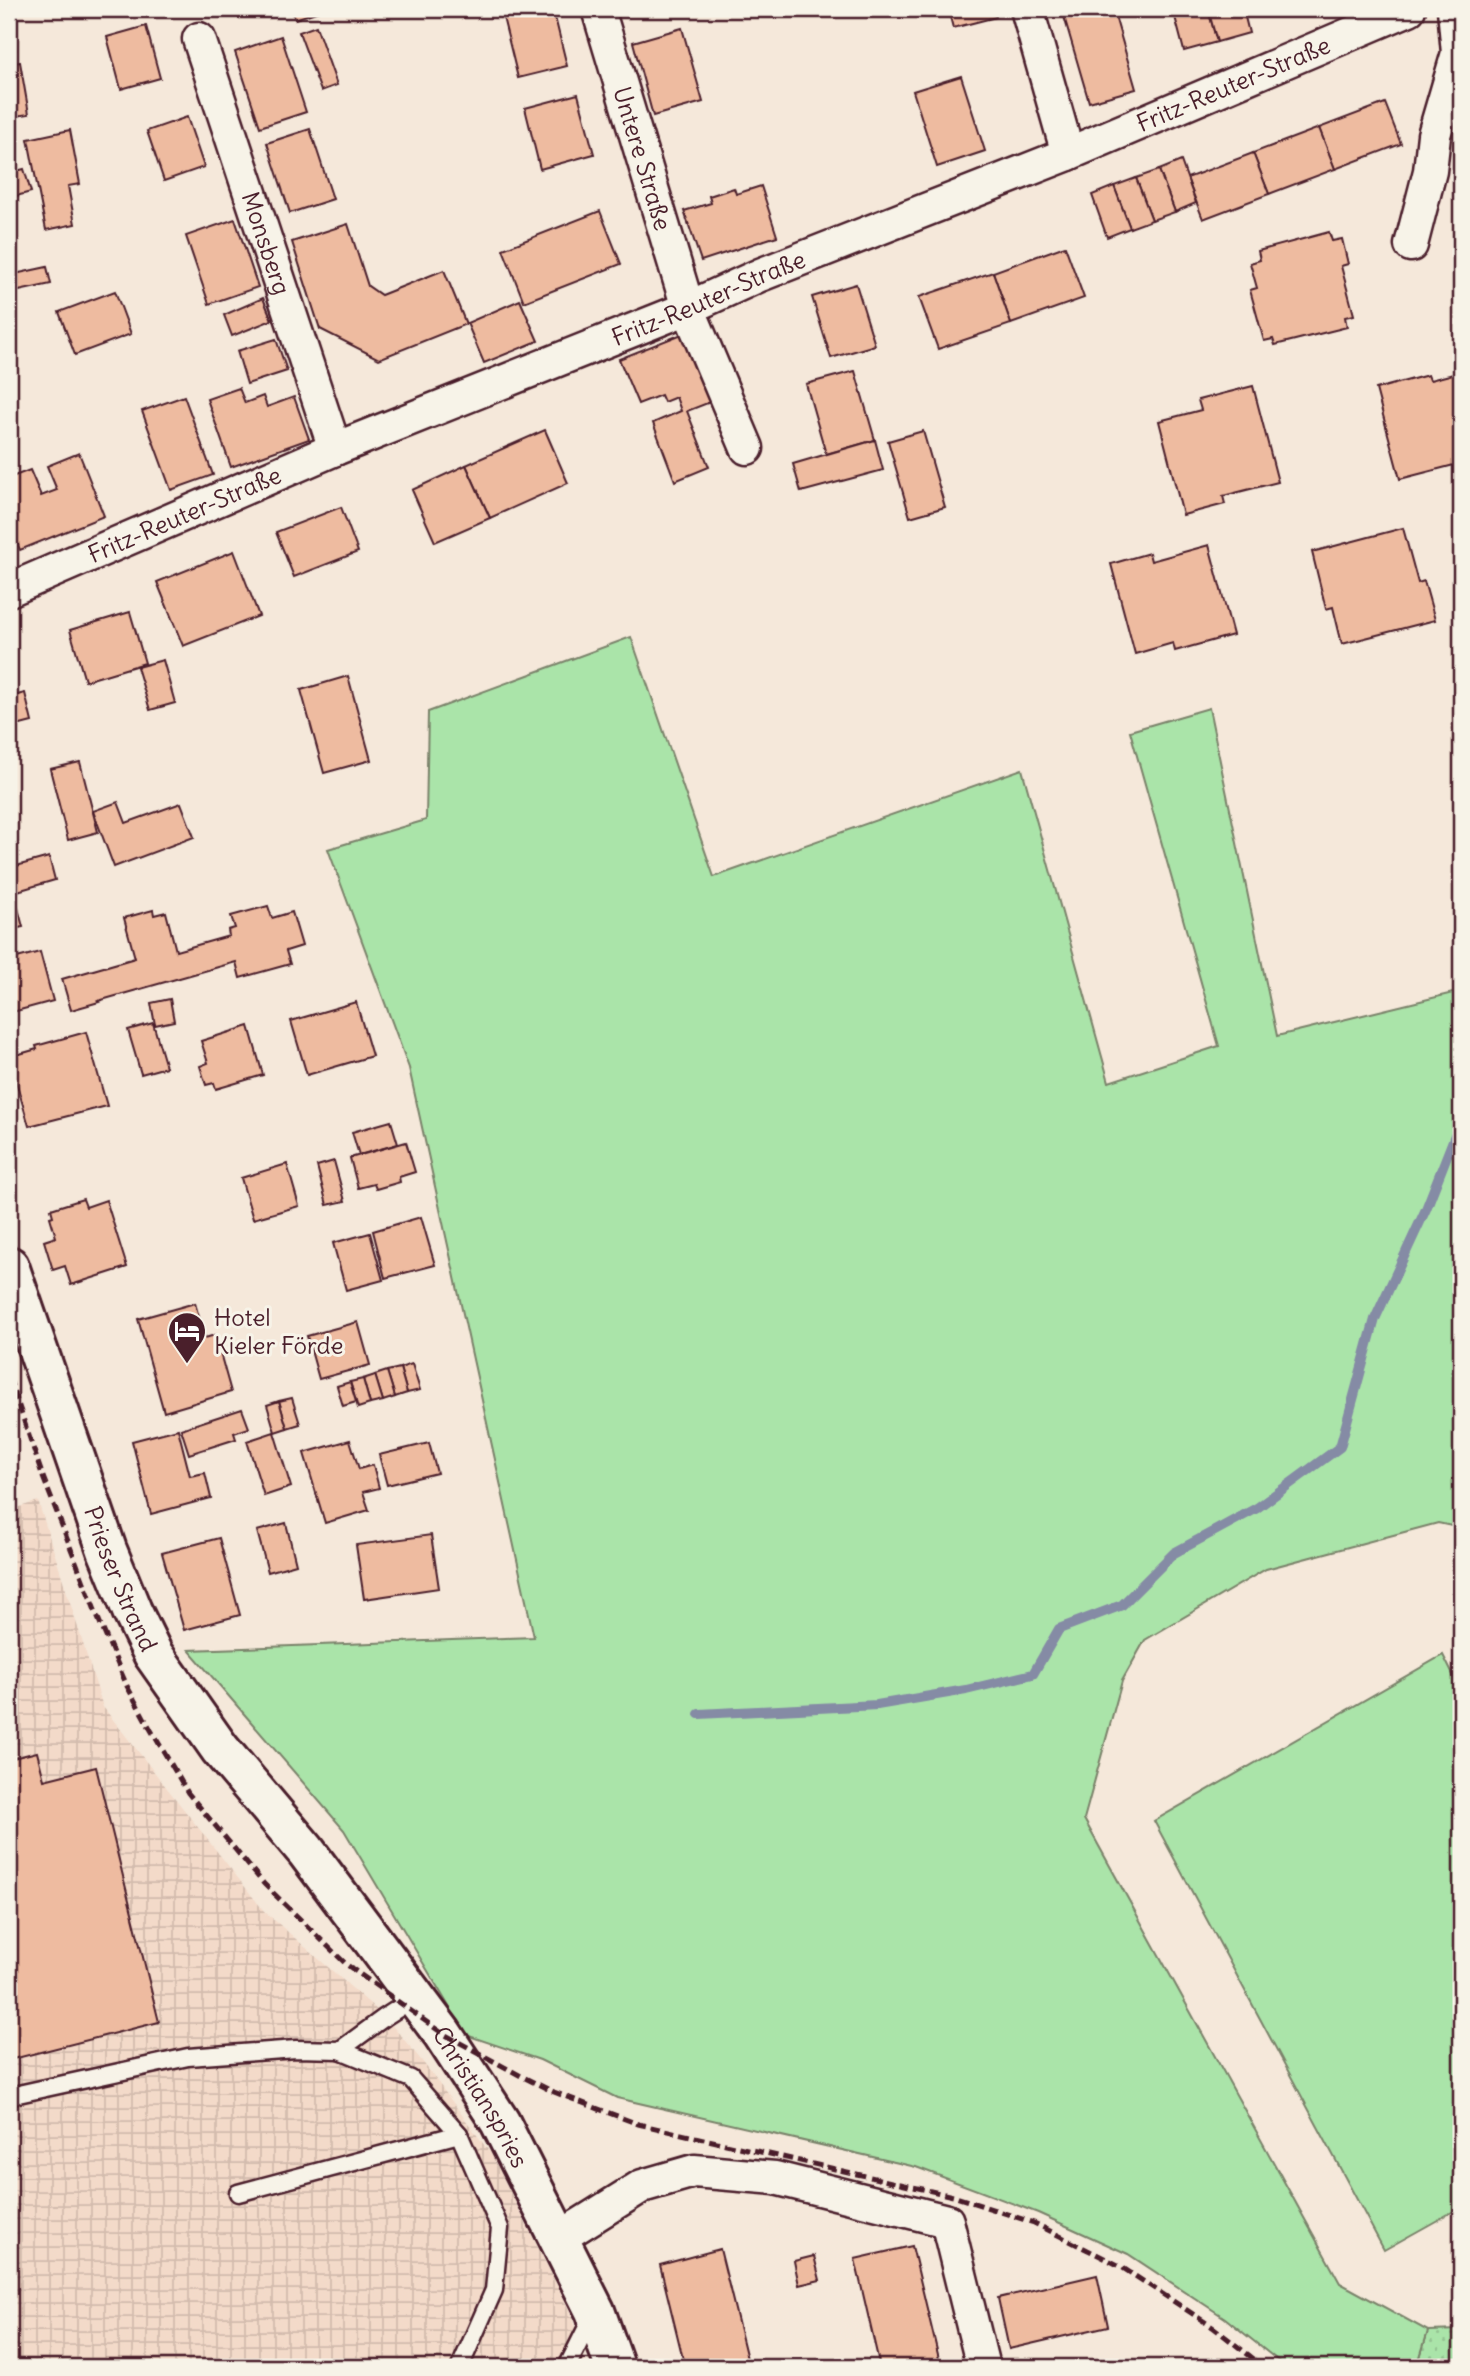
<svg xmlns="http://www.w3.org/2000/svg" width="1470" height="2376" font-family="Delius,sans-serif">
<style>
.industrial{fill:url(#industrial-grid)}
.grass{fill:url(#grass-dots);stroke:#7a826a;stroke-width:2}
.park{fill:#aae4a9;stroke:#7a826a;stroke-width:2}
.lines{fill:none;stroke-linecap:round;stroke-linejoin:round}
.stream{stroke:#858ba5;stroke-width:10}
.building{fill:#eebba0;stroke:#4a1f2b;stroke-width:2}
.service-casing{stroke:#4a1f2b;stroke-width:21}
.minor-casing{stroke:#4a1f2b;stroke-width:37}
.tertiary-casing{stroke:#4a1f2b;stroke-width:44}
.service{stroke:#f7f3e8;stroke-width:16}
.minor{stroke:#f7f3e8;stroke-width:32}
.tertiary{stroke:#f7f3e8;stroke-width:38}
.rail{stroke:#4a1f2b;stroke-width:5;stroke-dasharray:10 5;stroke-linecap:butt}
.labels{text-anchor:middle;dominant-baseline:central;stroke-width:6;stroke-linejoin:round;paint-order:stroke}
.street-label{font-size:24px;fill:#4a1f2b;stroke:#f7f3e8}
.poi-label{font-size:24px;fill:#4a1f2b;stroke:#f7f3e8;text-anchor:start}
</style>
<defs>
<pattern id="industrial-grid" width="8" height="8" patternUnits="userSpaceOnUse" patternTransform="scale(1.75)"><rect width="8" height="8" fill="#f3dac9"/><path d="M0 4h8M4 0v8" fill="none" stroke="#d2bbad"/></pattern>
<pattern id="grass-dots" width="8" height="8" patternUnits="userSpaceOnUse" patternTransform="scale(1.75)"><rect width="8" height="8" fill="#aae4a9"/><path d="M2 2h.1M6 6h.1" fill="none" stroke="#94c392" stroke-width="1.8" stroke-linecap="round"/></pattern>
</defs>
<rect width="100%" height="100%" fill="#f5e8da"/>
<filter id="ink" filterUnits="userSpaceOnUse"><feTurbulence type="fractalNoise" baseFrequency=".0143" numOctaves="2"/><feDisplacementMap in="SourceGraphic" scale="14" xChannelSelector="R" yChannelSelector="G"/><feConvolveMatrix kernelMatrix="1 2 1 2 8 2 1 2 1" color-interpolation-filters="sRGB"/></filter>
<g filter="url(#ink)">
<path class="industrial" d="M9,1484L17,1508L38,1501L103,1707L264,1911L385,2017L422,2061L491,2154L570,2312L587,2367H9Z"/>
<path class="grass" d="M1461,2330V2367H1417L1428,2331Z"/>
<g class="park">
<path d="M631,637L714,877L1022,769L1109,1082L1219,1046L1130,731L1209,708L1277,1036L1461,991V1528L1438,1523L1266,1569L1145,1640L1122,1681L1084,1819L1340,2283L1428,2331L1417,2367H1286L1225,2318L1128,2254L1038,2213L916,2167L617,2098L540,2060L466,2035L344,1830L189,1650L534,1637L409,1068L328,849L426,820L428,712Z"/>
<path d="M1443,1655L1461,1691V2207L1384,2250L1154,1821Z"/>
</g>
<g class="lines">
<path class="stream" d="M699,1714L877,1705L966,1690L1033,1674L1059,1629L1122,1605L1174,1553L1257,1508L1340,1447L1375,1319L1426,1209L1461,1120"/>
</g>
<g class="building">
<path d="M291,9H325L295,19Z"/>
<path d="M501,9H553L567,66L518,78Z"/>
<path d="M948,9H994L996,17L953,28Z"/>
<path d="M1076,9H1113L1136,89L1089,102L1063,13Z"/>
<path d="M1173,9H1208L1217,42L1184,51Z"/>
<path d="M1208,9H1243L1249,33L1217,42Z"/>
<path d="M146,26L160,78L121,89L107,37Z"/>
<path d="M316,26L337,85L321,91L299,32Z"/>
<path d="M9,28L16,50L9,53Z"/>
<path d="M682,28L703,102L653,116L633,42Z"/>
<path d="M281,36L306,112L260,127L235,52Z"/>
<path d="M20,62L29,114L9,117V64Z"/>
<path d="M961,76L985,151L937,167L913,91Z"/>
<path d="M578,94L594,154L540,169L525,108Z"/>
<path d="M1385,103L1401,144L1335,169L1319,128Z"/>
<path d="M187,117L204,167L164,181L147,131Z"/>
<path d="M1319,128L1335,169L1269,194L1253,153Z"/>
<path d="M310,129L333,199L290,213L267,143Z"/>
<path d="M70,130L80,184L68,186L75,224L46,230L28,139Z"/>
<path d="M1253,153L1269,194L1203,219L1187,178Z"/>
<path d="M1181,161L1196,203L1175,212L1159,170Z"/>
<path d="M24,169L31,192L9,198V173Z"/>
<path d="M1159,170L1175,212L1152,220L1136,178Z"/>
<path d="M1136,178L1152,220L1130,228L1114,186Z"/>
<path d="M761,186L777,236L701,261L684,211L711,203L709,196L734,188L736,194Z"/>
<path d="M1114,186L1130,228L1107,237L1092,195Z"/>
<path d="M600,211L621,264L524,302L503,249Z"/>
<path d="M235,219L258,287L209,304L186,236Z"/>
<path d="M348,224L368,286L381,295L444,270L466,324L379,359L320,329L292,242Z"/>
<path d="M1329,232L1332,241L1342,239L1348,264L1341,266L1354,315L1345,317L1347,327L1275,345L1273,339L1264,341L1250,290L1257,288L1250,263L1260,260L1258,251Z"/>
<path d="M1065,246L1084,298L1011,324L993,272Z"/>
<path d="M47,267L51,284L14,292L10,275Z"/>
<path d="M993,272L1011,324L938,349L919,297Z"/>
<path d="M856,284L875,345L831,358L812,297Z"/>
<path d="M115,291L131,334L75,355L59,312Z"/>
<path d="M263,298L272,320L232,336L224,315Z"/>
<path d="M520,300L538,341L484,363L467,323Z"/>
<path d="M692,330L718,399L687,411L709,467L675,481L653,423L681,411L676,397L664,402L661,395L638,404L619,359Z"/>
<path d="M276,339L287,371L247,384L237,351Z"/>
<path d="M855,371L875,440L826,454L806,384Z"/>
<path d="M1461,372V471L1456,472L1454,465L1400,479L1376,389L1428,375L1430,380Z"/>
<path d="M1253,386L1278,482L1223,496L1225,504L1183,515L1159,421L1201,410L1198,400Z"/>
<path d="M239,388L245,403L263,396L267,407L294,397L309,439L231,467L207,399Z"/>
<path d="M184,396L213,475L171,490L142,411Z"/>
<path d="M545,430L568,483L490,518L466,465Z"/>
<path d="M923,431L945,507L910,517L888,441Z"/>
<path d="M875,440L883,470L801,492L793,464Z"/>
<path d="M79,453L104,516L20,550L9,522V478L30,470L41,496L57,490L47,466Z"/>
<path d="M466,465L490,518L435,542L412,490Z"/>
<path d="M341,507L358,552L294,577L276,532Z"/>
<path d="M1403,528L1418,583L1424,581L1435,620L1342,644L1333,607L1326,609L1312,552Z"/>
<path d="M1209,545L1233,635L1175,651L1173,643L1135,654L1111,564L1149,553L1151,561Z"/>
<path d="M234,551L259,616L183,646L157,582Z"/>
<path d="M130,612L145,663L85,681L70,630Z"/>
<path d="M163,660L175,703L150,710L137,667Z"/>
<path d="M348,676L371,760L324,773L301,690Z"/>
<path d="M25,693L32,722L9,728V697Z"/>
<path d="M80,762L98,832L68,840L50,769Z"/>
<path d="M118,802L126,823L181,803L194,837L114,867L93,811Z"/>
<path d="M49,857L55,880L14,892L9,868Z"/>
<path d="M9,874L23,927L9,930Z"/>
<path d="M268,906L272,918L292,912L302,946L286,951L290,964L240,978L236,962L98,1001L99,1002L71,1010L62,979L135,958L124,918L153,910L154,915L166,912L176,951L229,936L228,930L235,928L231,916Z"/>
<path d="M40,952L53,1001L9,1013V960Z"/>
<path d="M170,999L174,1021L155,1025L151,1003Z"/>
<path d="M356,1002L372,1056L307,1075L291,1021Z"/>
<path d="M153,1023L166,1067L141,1074L128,1030Z"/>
<path d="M249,1026L263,1075L216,1089L214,1083L206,1085L200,1066L208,1063L201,1041Z"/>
<path d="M86,1032L107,1106L29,1126L9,1057L37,1049L36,1046Z"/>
<path d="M391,1121L398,1144L359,1155L352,1132Z"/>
<path d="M406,1142L415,1172L399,1177L400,1182L376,1189L374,1184L358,1188L350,1158Z"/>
<path d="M334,1161L345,1201L327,1205L317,1166Z"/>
<path d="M287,1164L299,1206L253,1219L241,1178Z"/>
<path d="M83,1199L86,1207L106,1200L127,1267L71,1285L65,1266L53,1270L44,1241L56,1237L50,1217L53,1216L51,1209Z"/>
<path d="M421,1217L435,1265L385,1278L373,1231Z"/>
<path d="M370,1233L383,1280L346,1290L333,1243Z"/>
<path d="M195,1303L205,1338L215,1335L231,1392L164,1412L138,1319Z"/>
<path d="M358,1322L370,1365L319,1379L307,1336Z"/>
<path d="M412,1364L420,1390L407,1393L400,1368Z"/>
<path d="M400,1368L407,1393L395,1397L387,1371Z"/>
<path d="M387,1371L395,1397L383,1401L375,1375Z"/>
<path d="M375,1375L383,1401L370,1404L363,1379Z"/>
<path d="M363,1379L370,1404L358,1408L350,1382Z"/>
<path d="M350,1382L356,1402L343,1406L337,1386Z"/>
<path d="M292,1398L300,1424L287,1428L279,1401Z"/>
<path d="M279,1401L287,1428L275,1432L267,1405Z"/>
<path d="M242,1409L249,1428L234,1433L236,1439L189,1454L181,1429Z"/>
<path d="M178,1429L190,1476L205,1473L211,1498L151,1514L132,1441Z"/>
<path d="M274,1432L291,1487L264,1496L247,1441Z"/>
<path d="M350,1440L359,1469L373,1465L379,1488L363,1492L369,1510L325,1523L304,1453Z"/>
<path d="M429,1443L437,1473L387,1485L379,1455Z"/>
<path d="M286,1523L296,1564L268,1572L257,1531Z"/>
<path d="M431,1535L439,1588L364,1599L356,1545Z"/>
<path d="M219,1538L240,1615L184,1630L162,1553Z"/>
<path d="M37,1752L44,1780L96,1767L159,2022L9,2060V1759Z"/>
<path d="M912,2246L941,2367H880L855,2259Z"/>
<path d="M720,2249L749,2367H685L660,2265Z"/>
<path d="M814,2256L820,2280L799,2285L794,2261Z"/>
<path d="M1097,2275L1108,2326L1009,2349L998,2298Z"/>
<path d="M1214,2359L1216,2367H1181Z"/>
</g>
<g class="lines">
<defs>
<g id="service">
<path d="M416,1997L385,2017L340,2050L411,2079L459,2134L500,2228L494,2290L460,2367"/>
<path d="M9,2096L188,2057L296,2049L340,2050"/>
<path d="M238,2193L459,2134"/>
<path d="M567,2367L592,2317"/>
</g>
<g id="minor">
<path id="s1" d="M598,9L688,308L747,448"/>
<path d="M1027,9L1068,154"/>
<path id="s2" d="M199,39L335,449"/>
<path d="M1411,245L1430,171L1434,135L1458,53L1454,9"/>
<path id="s3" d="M9,590L335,449L688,308L760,275L1068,154L1409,9"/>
<path d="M559,2238L642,2186L694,2171L775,2178L947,2221L983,2367"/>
</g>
<g id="tertiary">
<path id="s4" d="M9,1266L107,1550L132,1611L153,1654L220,1749L306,1851L442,2033L500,2122L595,2311L615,2367"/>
</g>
</defs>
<use href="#service" class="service-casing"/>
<use href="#minor" class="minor-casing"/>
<use href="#tertiary" class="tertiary-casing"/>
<use href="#service" class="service"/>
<use href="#minor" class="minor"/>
<use href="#tertiary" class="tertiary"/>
<path class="rail" d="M9,1377L43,1477L98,1618L127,1686L151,1730L188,1793L264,1884L347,1965L442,2033L521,2076L554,2092L638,2124L953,2196L1034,2223L1120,2266L1214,2328L1264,2367"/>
</g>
</g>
<defs>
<symbol id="hotel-pin" viewBox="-11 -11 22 30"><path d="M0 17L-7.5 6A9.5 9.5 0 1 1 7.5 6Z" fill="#4a1f2b" stroke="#f7f3e8"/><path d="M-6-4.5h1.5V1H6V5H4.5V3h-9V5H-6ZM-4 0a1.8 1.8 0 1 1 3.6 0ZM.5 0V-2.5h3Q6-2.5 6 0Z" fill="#fff"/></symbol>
</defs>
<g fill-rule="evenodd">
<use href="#hotel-pin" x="165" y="1309" width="44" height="60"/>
</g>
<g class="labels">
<g class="street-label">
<text stroke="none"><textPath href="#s3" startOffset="1325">Fritz-Reuter-Straße</textPath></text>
<text stroke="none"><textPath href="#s1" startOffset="156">Untere Straße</textPath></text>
<text stroke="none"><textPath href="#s2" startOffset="215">Monsberg</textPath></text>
<text stroke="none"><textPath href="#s3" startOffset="758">Fritz-Reuter-Straße</textPath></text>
<text stroke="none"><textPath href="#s3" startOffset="191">Fritz-Reuter-Straße</textPath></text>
<text stroke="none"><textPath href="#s4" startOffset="332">Prieser Strand</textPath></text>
<text stroke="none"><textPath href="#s4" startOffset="966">Christianspries</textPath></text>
</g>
<g class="poi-label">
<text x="214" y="1317">Hotel<tspan x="214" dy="28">Kieler Förde</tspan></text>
</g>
</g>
<rect width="1470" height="2376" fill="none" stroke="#f7f3e8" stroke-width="35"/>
<rect x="18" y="18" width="1435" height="2341" fill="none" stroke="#4a1f2b" stroke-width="2.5" filter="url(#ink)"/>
</svg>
